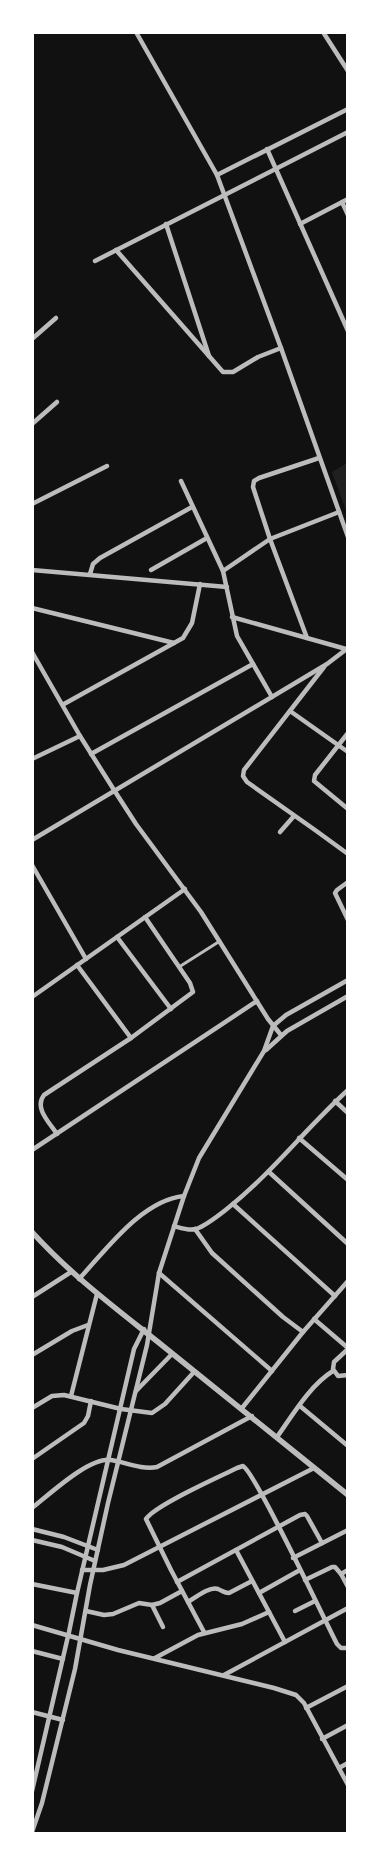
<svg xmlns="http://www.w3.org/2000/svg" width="380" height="1866" font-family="Ubuntu,sans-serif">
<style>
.green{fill:#202020}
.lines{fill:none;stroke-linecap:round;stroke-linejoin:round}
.pedestrian{stroke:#bcbcbc;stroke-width:3}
.minor{stroke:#bcbcbc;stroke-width:4.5}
.tertiary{stroke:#bcbcbc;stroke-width:5.5}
</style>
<rect width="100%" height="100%" fill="#111"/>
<path class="green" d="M347,463V513L332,472Z"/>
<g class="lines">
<path class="pedestrian" d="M179,967L220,941"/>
<g class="minor">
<path d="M136,32L217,175L281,348L348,537"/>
<path d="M323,32L348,71"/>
<path d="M267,149L348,331"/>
<path d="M217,175L348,109"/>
<path d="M342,202L348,215"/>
<path d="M166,224L209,356"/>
<path d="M300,224L348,199"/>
<path d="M116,250L223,372H233L258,357L281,348"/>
<path d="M95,261L348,132"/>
<path d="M32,339L56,318"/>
<path d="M32,424L57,402"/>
<path d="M181,481L223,571L237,636L272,697"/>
<path d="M32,504L107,466"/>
<path d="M32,570L227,587"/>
<path d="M151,570L207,538"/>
<path d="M223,571L270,539L339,512"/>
<path d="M90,574L93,564L100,558L192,507"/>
<path d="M32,608L174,643"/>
<path d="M232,617L346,649"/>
<path d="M307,638L270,539L253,487L254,481L259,478L319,458"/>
<path d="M32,652L80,736L114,790L136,824L201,912L268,1019L281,1035"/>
<path d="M324,667L244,770L243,776L247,782L315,830L348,854"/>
<path d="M64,704L183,638L192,623L200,584"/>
<path d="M290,711L348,752"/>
<path d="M348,733L315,775L314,781L348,809"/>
<path d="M91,754L253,664"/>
<path d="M32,759L80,736"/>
<path d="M280,832L294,816"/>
<path d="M32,840L327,664L348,648"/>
<path d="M32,865L86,959"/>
<path d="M348,882L337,890L335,893L348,920"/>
<path d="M117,937L171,1009"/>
<path d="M77,965L131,1038"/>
<path d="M32,997L185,889"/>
<path d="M266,1050L287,1031L348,996"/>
<path d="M335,1101L348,1113"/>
<path d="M57,1134C49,1122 34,1108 44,1095L131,1038L193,992L190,983L145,917"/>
<path d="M299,1138L348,1180"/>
<path d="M32,1150L257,1001"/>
<path d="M269,1172L348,1244"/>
<path d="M233,1204L335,1296"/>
<path d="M174,1226C181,1228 189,1231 196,1229C207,1225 219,1215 228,1208C272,1173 306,1128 348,1090"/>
<path d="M195,1229L212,1253L283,1317L303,1332"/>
<path d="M159,1273L272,1371"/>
<path d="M79,1279C106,1250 142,1200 184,1196"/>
<path d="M32,1297L71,1272"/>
<path d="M314,1319L348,1348"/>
<path d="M348,1349L334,1362L333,1369L338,1376L348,1375"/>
<path d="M32,1355L72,1331L88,1325"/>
<path d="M136,1391L172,1354"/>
<path d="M71,1396L97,1294"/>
<path d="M300,1406L348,1446"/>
<path d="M32,1408L52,1396L64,1395L121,1409L152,1413L165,1404L194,1372"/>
<path d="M242,1408L303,1332L348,1281"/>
<path d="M277,1437C292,1416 310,1385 333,1371"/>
<path d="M32,1459L84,1423L88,1416L91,1401"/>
<path d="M32,1508C50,1494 89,1457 111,1460C125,1462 141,1470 157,1467L252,1416"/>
<path d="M32,1529L64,1537L98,1550"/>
<path d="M32,1540L62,1547L95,1561"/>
<path d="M236,1550L285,1642"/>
<path d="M293,1558L348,1530"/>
<path d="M82,1570H103L124,1565L314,1468"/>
<path d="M341,1574L348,1587"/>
<path d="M305,1580L332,1567H335L341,1574L348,1570"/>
<path d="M177,1582L300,1515L305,1514L307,1516L322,1543"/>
<path d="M32,1584L77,1593"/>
<path d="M259,1593L300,1570"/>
<path d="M188,1602C195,1598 209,1586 218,1589C223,1591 224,1593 229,1593L252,1581"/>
<path d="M152,1605L163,1627"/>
<path d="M86,1611L104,1615L113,1614L139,1603L152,1605L160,1603L182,1591"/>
<path d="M295,1611L315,1601"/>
<path d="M32,1625L118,1650L274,1688L296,1695L304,1703L348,1785"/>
<path d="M204,1632L171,1570L146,1519C155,1505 219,1477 237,1468L243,1466C255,1472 325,1621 337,1644L341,1648H348"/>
<path d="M32,1651L63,1659"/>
<path d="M155,1658L198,1635L242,1624L269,1612"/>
<path d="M224,1675L348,1608"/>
<path d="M306,1708L348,1686"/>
<path d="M32,1712L63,1720"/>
<path d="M322,1739L348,1725"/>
<path d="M339,1768L348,1763"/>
<path d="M32,1791L69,1632L77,1593L134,1349L144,1329"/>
<path d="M32,1832L42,1803L75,1669L90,1585L108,1503L147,1345L159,1273L184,1196L199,1158L264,1051L273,1026L286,1015L348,980"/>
</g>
<path class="tertiary" d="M32,1232C70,1274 114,1307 158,1342C221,1393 284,1444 348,1495"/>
</g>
<rect width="380" height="1866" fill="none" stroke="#ffffff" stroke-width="68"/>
</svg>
